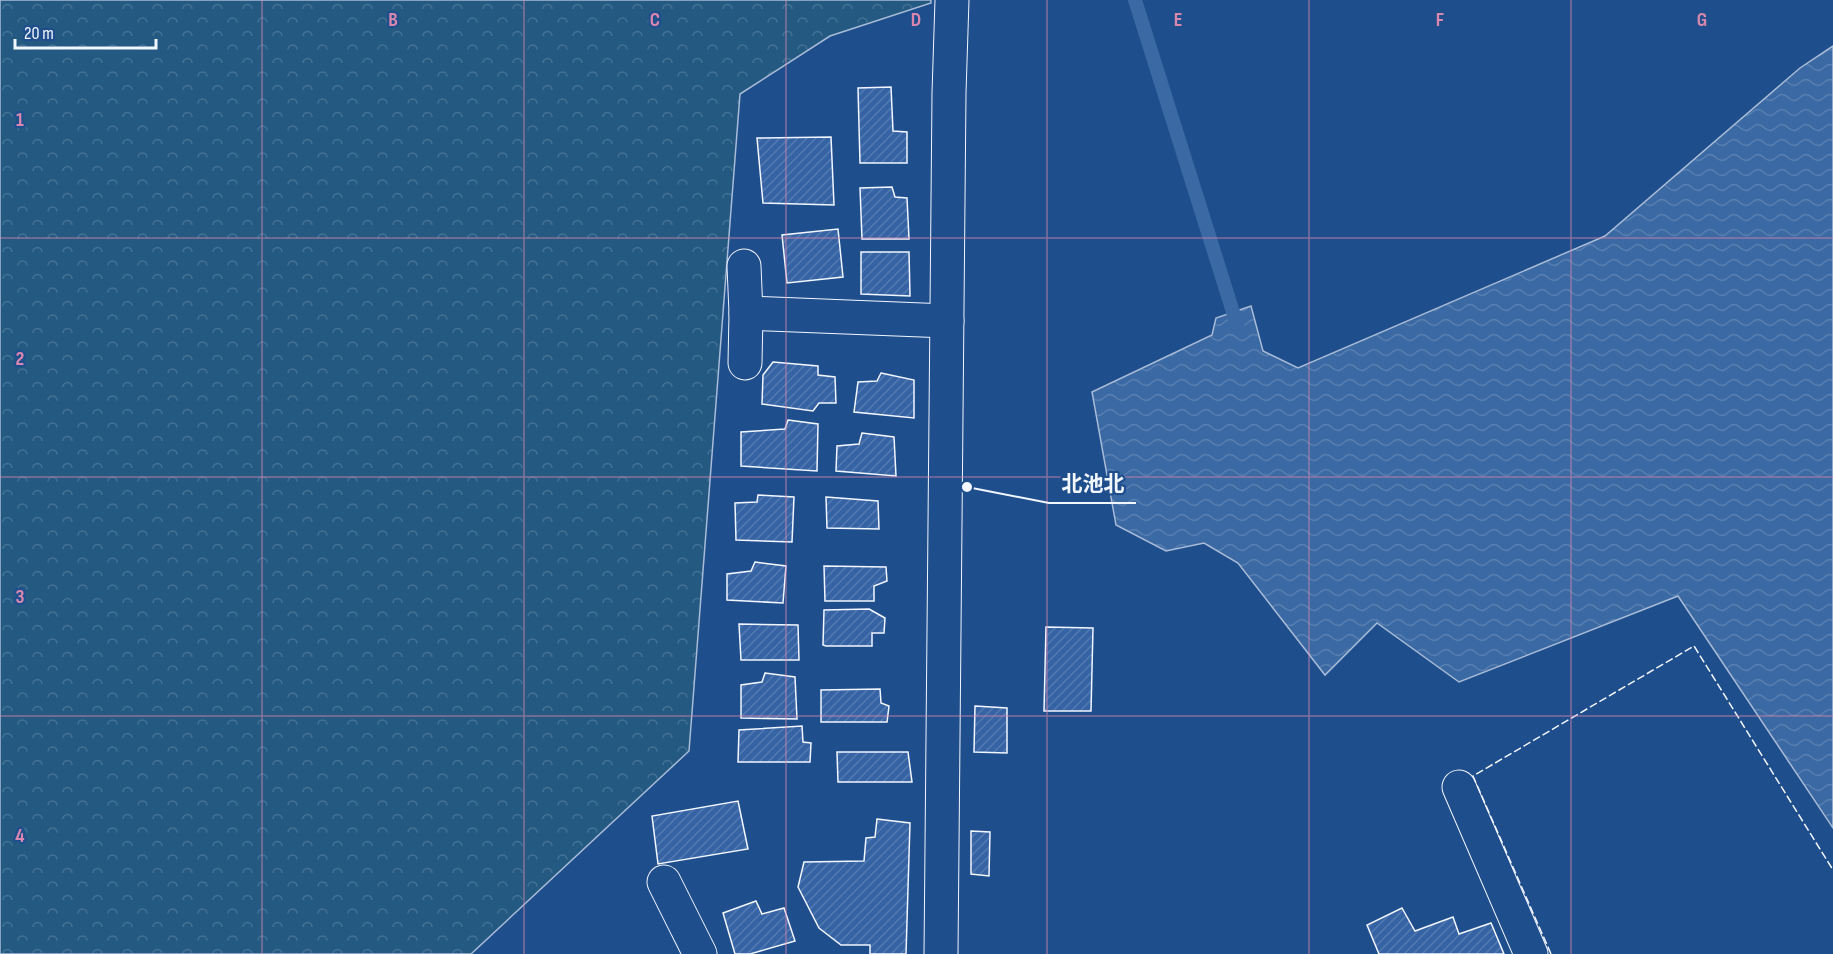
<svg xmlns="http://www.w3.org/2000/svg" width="1833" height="954" font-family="'Sofia Sans Condensed','Noto Sans JP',sans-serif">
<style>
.forest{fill:url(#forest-crowns);stroke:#a8bbd7;stroke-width:1.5}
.water{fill:url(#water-waves);stroke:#a8bbd7;stroke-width:1.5}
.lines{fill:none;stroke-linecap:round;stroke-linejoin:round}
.stream{stroke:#3b69a3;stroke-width:14}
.building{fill:url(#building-hatch);stroke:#f2f6ff;stroke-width:1.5}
.minor-casing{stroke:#f2f6ff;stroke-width:35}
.minor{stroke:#1f4e8c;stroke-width:33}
.fence{stroke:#f2f6ff;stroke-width:1.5;stroke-dasharray:8 3;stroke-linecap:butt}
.grid{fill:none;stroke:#da87ad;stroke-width:1.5;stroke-opacity:0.55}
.grid-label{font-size:20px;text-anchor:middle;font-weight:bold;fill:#da87ad;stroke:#1f4e8c;stroke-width:4.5;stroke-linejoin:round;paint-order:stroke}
.leader{fill:none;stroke:#f2f6ff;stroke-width:2}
.callout-dot{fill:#f2f6ff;stroke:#1f4e8c;stroke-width:2}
.callout-label{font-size:21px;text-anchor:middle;font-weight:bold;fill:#f2f6ff;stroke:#1f4e8c;stroke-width:4.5;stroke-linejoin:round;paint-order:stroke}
</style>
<defs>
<pattern id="forest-crowns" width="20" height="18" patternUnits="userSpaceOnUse" patternTransform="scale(1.5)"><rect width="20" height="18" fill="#245a82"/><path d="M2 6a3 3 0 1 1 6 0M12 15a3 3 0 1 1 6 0" fill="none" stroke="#447295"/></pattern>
<pattern id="water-waves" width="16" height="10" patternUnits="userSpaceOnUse" patternTransform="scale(1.5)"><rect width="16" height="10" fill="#3b69a3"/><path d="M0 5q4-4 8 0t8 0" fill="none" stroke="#587fb1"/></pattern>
<pattern id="building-hatch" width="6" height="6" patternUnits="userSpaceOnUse" patternTransform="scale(1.5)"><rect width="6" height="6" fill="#3563a3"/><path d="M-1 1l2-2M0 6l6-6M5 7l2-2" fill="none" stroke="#537ab1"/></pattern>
</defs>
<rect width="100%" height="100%" fill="#1f4e8c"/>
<path class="forest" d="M0,0H931V3L830,36L740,94L689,751L471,954H0Z"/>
<path class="water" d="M1833,46V828L1678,596L1459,682L1377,623L1325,675L1238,563L1204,543L1166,551L1116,525L1092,392L1212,335L1216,318L1251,306L1263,351L1298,368L1605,236L1800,68Z"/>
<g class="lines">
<path class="stream" d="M1135,0L1238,328"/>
</g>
<g class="building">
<path d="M891,87L893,131L907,132V163H860L858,88Z"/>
<path d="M831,137L834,205L763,203L757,138Z"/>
<path d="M892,187L895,197L907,198L909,239H862L860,188Z"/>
<path d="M838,229L843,277L787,283L782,235Z"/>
<path d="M861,252H909L910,296L861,294Z"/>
<path d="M773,362L818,366V375L835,377L836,403H819L813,411L762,404L763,375Z"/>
<path d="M881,373L914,380V418L854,412L858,382L877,381Z"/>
<path d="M788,420L818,424L817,471L741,466V432L785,429Z"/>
<path d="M862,433L894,437L896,476L836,471L837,446L859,444Z"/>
<path d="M758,495L794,497L792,542L736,540L735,503L757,502Z"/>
<path d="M826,497L878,501L879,529L827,528Z"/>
<path d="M755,562L786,566L783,603L727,600V574L751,571Z"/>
<path d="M824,566L886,567L887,581L874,586V601H825Z"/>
<path d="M869,609L885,618L884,633H872V646H826L823,645L824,610Z"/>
<path d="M739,624L798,625L799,660H741Z"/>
<path d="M1046,627L1093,628L1091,711H1044Z"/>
<path d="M765,673L795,677L797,719L741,718V685L762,682Z"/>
<path d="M880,689L881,703L889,706L887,722H821V690Z"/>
<path d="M975,706L1007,708V753L974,752Z"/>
<path d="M802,726L803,742L811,743L810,762H738L739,730Z"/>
<path d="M837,752H908L912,782H838Z"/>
<path d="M738,801L748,849L658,864L652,816Z"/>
<path d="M877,819L910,823L906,954H870V945H841L819,928L798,887L804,862L864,861L866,838L875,837Z"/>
<path d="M971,831L990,832L989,876L971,874Z"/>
<path d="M756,901L762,914L784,908L795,941L750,954H735L723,913Z"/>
<path d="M1402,908L1415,931L1453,917L1459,934L1491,923L1504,954H1379L1367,925Z"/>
</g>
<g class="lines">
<defs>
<g id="minor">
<path d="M744,266L746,313L745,363"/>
<path d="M746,313L947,321"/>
<path d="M1459,787L1531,954"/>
<path d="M664,882L700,954"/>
<path d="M941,954L949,93L952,0"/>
</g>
</defs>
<use href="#minor" class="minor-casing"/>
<use href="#minor" class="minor"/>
<path class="fence" d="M1551,954L1473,776L1694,646L1833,870"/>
</g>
<path class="grid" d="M262,0V954M524,0V954M786,0V954M1047,0V954M1309,0V954M1571,0V954M0,238H1833M0,477H1833M0,716H1833"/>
<g class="grid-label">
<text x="393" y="26">B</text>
<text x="655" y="26">C</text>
<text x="916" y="26">D</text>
<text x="1178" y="26">E</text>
<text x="1440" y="26">F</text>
<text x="1702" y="26">G</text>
<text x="20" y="126">1</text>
<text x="20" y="365">2</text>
<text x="20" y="603">3</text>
<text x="20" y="842">4</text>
</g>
<path class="leader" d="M967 487L1049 503H1136"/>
<circle class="callout-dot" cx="967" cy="487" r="6"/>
<g class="callout-label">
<text x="1093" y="491">北池北</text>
</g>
<path d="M15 39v9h141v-9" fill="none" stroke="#f2f6ff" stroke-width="3"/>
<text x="24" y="39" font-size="18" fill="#f2f6ff" stroke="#1f4e8c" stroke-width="4.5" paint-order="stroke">20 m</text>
</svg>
